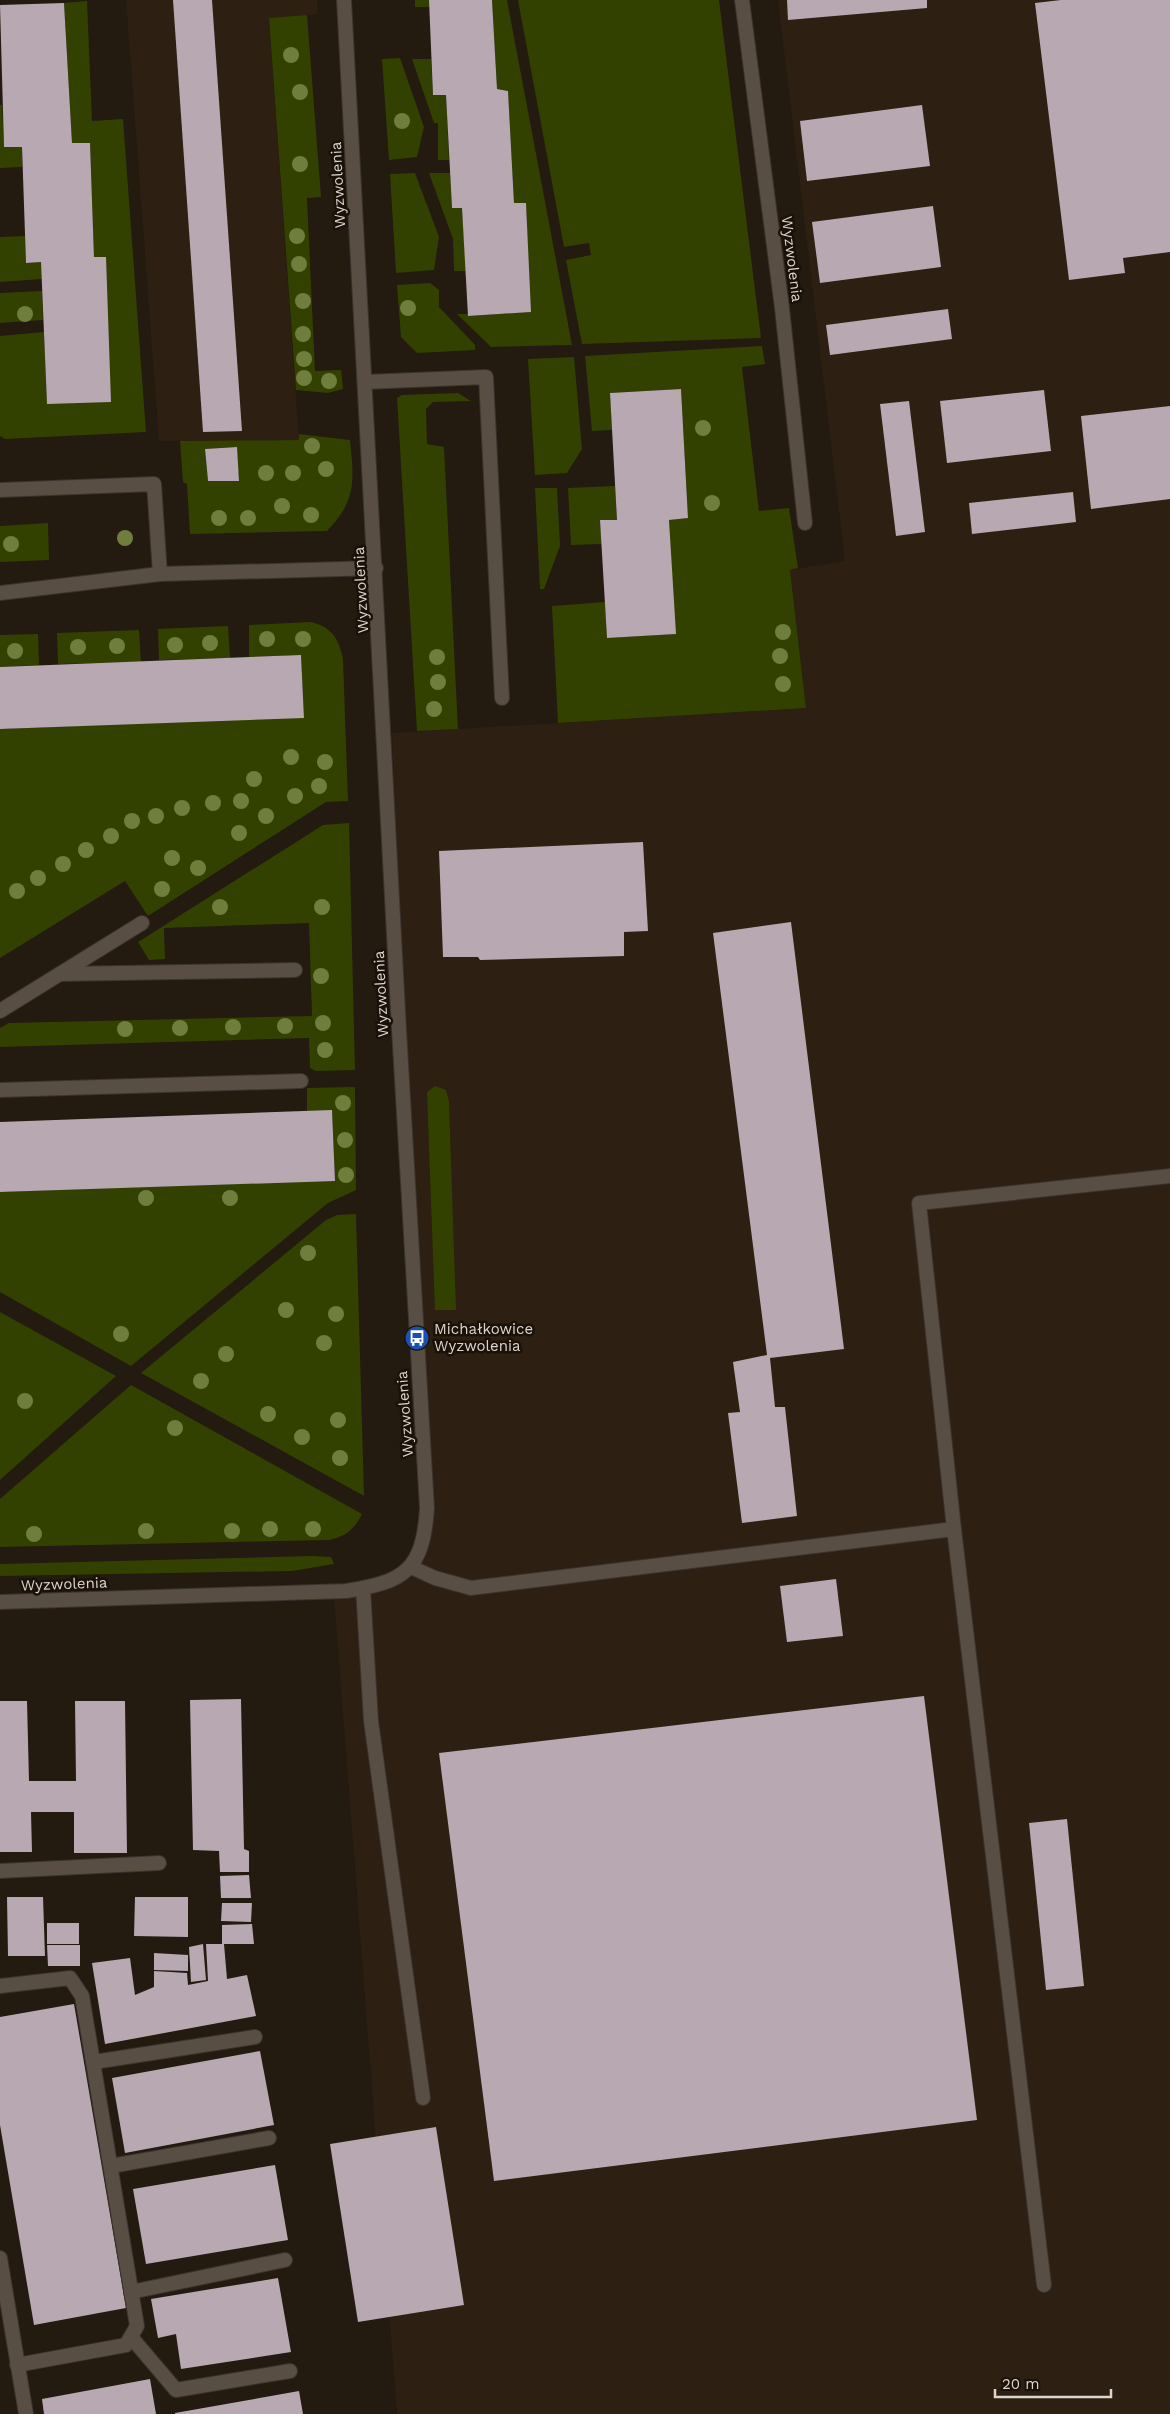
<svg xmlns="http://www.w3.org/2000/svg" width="1170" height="2414" font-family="'Work Sans',sans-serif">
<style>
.built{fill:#2d1f11}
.green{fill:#324100;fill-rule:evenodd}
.building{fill:#b7a8b2}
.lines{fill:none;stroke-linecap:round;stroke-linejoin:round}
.service-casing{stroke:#3a332f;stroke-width:16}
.minor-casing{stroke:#3a332f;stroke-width:16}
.service{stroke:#594e43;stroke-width:14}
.minor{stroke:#594e43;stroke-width:14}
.tree{fill:#6f7d3d}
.labels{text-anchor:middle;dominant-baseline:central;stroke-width:5;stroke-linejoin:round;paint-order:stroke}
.street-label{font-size:15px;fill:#ddd6d0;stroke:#1a1108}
.poi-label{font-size:15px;fill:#ddd6d0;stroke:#1a1108;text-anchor:start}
</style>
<rect width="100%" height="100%" fill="#231a10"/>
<g class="built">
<path d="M126,0H317L318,14L269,19L299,440L159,441Z"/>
<path d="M778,0H1170V2414H397L334,1596L391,1584L425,1543L392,733L806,708L790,570L845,561Z"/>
</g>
<g class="green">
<rect x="415" y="0" width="14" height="7"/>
<path d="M492,0H507L572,345L491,347L457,314H468V316L530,312L526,204L514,203L508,91L497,89Z"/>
<path d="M518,0H719L761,338L582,344L566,260L591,255L589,243L564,247Z"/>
<path d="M87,1L92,121L123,119L146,432L5,439L0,436V336L44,332L47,404L94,257L90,143H72L64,3Z"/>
<path d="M307,15L321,197L307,198L315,371L341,370L343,389L328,393L296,390L269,18Z"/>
<path d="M400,58L424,127L417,157L389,160L382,59Z"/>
<path d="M412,59H431L433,95H446L449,160H438V123H434Z"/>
<path d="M0,105H2L4,147H22V167L0,168Z"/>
<path d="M415,173L439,237L434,270L396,273L390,174Z"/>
<path d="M429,173H450L452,208H462L466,271H454L453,239Z"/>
<path d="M25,236L26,263L41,262L42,279L0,282V237Z"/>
<path d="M430,283L439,290V307L475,345V350L417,353L401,337L397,285Z"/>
<path d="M42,291L43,320L0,323V293Z"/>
<path d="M762,346L765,364L742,367L759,511L789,508L798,568L790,570L806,708L558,723L552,606L605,602L607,638L675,634L669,520L688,518L681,389L610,393L612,430L592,431L585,356Z"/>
<path d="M574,357L582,449L567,473L535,475L528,359Z"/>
<path d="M458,393L471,401L433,402L426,409L427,444L444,447L458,729L417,731L397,398L402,395Z"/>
<path d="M299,434L350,440C354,480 357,500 327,531L190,534L187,484L183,482L180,441L299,440ZM236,447L239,480L208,481L205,449Z"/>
<path d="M615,486L617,520H600L602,544L571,545L568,488Z"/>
<path d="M535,488H557L560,546L544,589H540Z"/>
<path d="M48,523L49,560L0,562V526Z"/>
<path d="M311,622C332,627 339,639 343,659L348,801L326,802L148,916L125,881L0,958V729L304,717L301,655L249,657V625Z"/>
<path d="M228,626L230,658L159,660L158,629Z"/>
<path d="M139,630L141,662L58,664L57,633Z"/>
<path d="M38,634L39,665L0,667V635Z"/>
<path d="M349,823L355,1070L316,1071L310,1068L309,1038L0,1047V1028L9,1023L312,1016L309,923L164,928L165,959L149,960L138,942L323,825Z"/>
<path d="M435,1086L446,1090L449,1102L456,1310H435L427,1092Z"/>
<path d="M355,1087L356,1190L328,1203L131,1366L0,1292V1192L335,1180L332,1111H307V1088Z"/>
<path d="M356,1214L364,1496L141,1373L326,1220L337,1215Z"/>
<path d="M0,1312L116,1376L0,1480Z"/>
<path d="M131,1385L362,1514C354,1530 346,1536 329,1540L0,1547V1499Z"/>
<path d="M313,1556L331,1557L334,1564L292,1571L0,1576V1564Z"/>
</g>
<g class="building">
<path d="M173,0H212L242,431L203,432Z"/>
<path d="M429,0H492L497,89L508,91L514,203H526L531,312L468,316L462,208H452L446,95H433Z"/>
<path d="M787,0H927V8L788,20Z"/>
<path d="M1061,0H1170V252L1123,258L1125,273L1069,280L1035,3Z"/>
<path d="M64,3L72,143H90L94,257H106L111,402L47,404L41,262L26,263L22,147H4L0,5Z"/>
<path d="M922,105L930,166L807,181L800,121Z"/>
<path d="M933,206L941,267L820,283L812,222Z"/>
<path d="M948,309L952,339L830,355L826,325Z"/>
<path d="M681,389L688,518L669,520L676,634L607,638L600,520H617L610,393Z"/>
<path d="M1044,390L1051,451L947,463L940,401Z"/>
<path d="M909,401L925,532L896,536L880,404Z"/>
<path d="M1170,406V499L1091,509L1081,416Z"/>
<path d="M237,447L239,481H208L205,449Z"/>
<path d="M1073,492L1076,522L972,534L969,503Z"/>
<path d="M301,655L304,718L0,729V667Z"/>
<path d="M643,842L648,931L624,932V956L480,960L478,957H443L439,851Z"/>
<path d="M791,922L844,1349L770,1358L775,1407H785L797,1516L742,1523L728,1413L740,1412L733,1362L767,1355L713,933Z"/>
<path d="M332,1110L335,1181L0,1192V1122Z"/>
<path d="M836,1579L843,1636L787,1642L780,1586Z"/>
<path d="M924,1696L977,2120L494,2181L439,1753Z"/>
<path d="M241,1699L244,1849L249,1851V1872H220L219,1851L193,1850L190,1700Z"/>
<path d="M0,1701H27L29,1781H76L75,1701H125L127,1853H74V1812H31L32,1852H0Z"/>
<path d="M1067,1819L1084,1986L1046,1990L1029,1823Z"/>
<path d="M249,1875L251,1898H221L220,1876Z"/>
<path d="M7,1897H43L45,1956H8Z"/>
<path d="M135,1897H188V1937L134,1936Z"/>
<path d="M222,1903H252L251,1922L221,1921Z"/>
<rect x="47" y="1923" width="32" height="21"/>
<path d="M252,1924L254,1944H222V1925Z"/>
<path d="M203,1944L206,1980L191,1982L189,1947Z"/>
<path d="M206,1944H224L227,1979L247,1975L256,2016L105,2044L92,1963L130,1958L135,1995L154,1987V1971L187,1973L188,1985L208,1981Z"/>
<path d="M47,1945H80V1966H48Z"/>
<path d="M154,1953L188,1955V1971L154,1970Z"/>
<path d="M74,2004L126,2308L34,2325L0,2125V2017Z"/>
<path d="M260,2051L274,2125L125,2153L112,2078Z"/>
<path d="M436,2127L464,2305L358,2322L330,2144Z"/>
<path d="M275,2165L288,2240L146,2264L133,2189Z"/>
<path d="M278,2278L291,2352L181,2369L176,2334L158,2338L151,2299Z"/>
<path d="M150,2379L156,2414H44L42,2399Z"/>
<path d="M299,2391L303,2414H175V2413Z"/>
</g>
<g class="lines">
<defs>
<g id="service">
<path d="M365,382L486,377L502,698"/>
<path d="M0,490L154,484L160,574"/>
<path d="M60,974L295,970"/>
<path d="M0,1011L142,923"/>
<path d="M0,1090L301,1081"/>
<path d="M411,1567L435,1578L471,1588L954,1529"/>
<path d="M363,1588L371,1721L423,2098"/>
<path d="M0,1871L159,1863"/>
<path d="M0,1986L70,1978L82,1996L137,2326L126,2345L17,2365"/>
<path d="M94,2062L255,2037"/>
<path d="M111,2166L269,2138"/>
<path d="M0,2258L26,2414"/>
<path d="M1044,2285L954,1529L919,1203L1170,1176"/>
<path d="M131,2292L285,2260"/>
<path d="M131,2337L176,2390L290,2371"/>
</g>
<g id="minor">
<path d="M742,0L782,308L805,523"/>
<path d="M0,593L160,574L376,568"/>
<path d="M0,1602L346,1591C405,1582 423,1570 427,1508L399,1029L344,0"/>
</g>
</defs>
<use href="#service" class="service-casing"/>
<use href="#minor" class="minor-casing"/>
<use href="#service" class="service"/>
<use href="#minor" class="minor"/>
</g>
<g class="tree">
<circle cx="291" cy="55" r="8"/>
<circle cx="300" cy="92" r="8"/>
<circle cx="402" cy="121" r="8"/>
<circle cx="300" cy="164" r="8"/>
<circle cx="297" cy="236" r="8"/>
<circle cx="299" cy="264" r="8"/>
<circle cx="303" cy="301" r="8"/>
<circle cx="408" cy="308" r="8"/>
<circle cx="25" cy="314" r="8"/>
<circle cx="303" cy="334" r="8"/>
<circle cx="304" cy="359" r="8"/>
<circle cx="304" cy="378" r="8"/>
<circle cx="329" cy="381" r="8"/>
<circle cx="703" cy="428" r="8"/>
<circle cx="312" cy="446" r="8"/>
<circle cx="326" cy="469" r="8"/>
<circle cx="266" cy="473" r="8"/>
<circle cx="293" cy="473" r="8"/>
<circle cx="712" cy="503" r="8"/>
<circle cx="282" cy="506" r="8"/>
<circle cx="311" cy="515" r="8"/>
<circle cx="219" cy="518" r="8"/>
<circle cx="248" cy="518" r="8"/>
<circle cx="125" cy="538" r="8"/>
<circle cx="11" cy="544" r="8"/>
<circle cx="783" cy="632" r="8"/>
<circle cx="267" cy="639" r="8"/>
<circle cx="303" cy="639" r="8"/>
<circle cx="210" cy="643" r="8"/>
<circle cx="175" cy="645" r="8"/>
<circle cx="117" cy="646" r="8"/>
<circle cx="78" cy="647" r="8"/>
<circle cx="15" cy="651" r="8"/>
<circle cx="780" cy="656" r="8"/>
<circle cx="437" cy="657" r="8"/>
<circle cx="438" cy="682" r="8"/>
<circle cx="783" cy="684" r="8"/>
<circle cx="434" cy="709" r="8"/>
<circle cx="291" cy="757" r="8"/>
<circle cx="325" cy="762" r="8"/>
<circle cx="254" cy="779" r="8"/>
<circle cx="319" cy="786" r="8"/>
<circle cx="295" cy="796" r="8"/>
<circle cx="241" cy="801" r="8"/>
<circle cx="213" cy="803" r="8"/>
<circle cx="182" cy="808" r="8"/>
<circle cx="156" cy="816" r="8"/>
<circle cx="266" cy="816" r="8"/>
<circle cx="132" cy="821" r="8"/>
<circle cx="239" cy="833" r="8"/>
<circle cx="111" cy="836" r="8"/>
<circle cx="86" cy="850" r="8"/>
<circle cx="172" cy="858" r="8"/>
<circle cx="63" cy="864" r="8"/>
<circle cx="198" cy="868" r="8"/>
<circle cx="38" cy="878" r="8"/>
<circle cx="162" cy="889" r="8"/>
<circle cx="17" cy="891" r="8"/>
<circle cx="220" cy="907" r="8"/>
<circle cx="322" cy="907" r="8"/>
<circle cx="321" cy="976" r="8"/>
<circle cx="323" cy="1023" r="8"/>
<circle cx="285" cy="1026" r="8"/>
<circle cx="233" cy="1027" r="8"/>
<circle cx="180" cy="1028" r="8"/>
<circle cx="125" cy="1029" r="8"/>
<circle cx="325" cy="1050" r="8"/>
<circle cx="343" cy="1103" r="8"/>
<circle cx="345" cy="1140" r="8"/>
<circle cx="346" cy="1175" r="8"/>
<circle cx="146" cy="1198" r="8"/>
<circle cx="230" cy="1198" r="8"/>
<circle cx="308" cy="1253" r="8"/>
<circle cx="286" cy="1310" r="8"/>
<circle cx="336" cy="1314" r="8"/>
<circle cx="121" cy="1334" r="8"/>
<circle cx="324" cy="1343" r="8"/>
<circle cx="226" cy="1354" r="8"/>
<circle cx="201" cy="1381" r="8"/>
<circle cx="25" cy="1401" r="8"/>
<circle cx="268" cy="1414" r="8"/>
<circle cx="338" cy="1420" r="8"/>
<circle cx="175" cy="1428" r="8"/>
<circle cx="302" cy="1437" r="8"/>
<circle cx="340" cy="1458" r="8"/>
<circle cx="270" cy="1529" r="8"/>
<circle cx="313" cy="1529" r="8"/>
<circle cx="146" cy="1531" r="8"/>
<circle cx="232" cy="1531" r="8"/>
<circle cx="34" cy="1534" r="8"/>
</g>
<defs>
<symbol id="bus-disc" viewBox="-11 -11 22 22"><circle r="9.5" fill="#1a4fb4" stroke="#1a1108"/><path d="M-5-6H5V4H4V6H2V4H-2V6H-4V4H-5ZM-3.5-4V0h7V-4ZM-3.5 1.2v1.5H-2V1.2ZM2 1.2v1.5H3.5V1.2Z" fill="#fff"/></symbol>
</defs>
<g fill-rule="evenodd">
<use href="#bus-disc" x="403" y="1324" width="28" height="28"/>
</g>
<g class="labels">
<g class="street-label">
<text transform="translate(338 185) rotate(-93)">Wyzwolenia</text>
<text transform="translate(792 259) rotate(83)">Wyzwolenia</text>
<text transform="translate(361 590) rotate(-93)">Wyzwolenia</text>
<text transform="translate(381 994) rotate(-93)">Wyzwolenia</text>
<text transform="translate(405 1414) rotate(-94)">Wyzwolenia</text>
<text transform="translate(64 1584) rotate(-2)">Wyzwolenia</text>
</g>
<g class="poi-label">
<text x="434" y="1329">Michałkowice<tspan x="434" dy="17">Wyzwolenia</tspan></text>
</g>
</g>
<path d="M995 2389v8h116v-8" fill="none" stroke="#ddd6d0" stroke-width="2.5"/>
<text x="1002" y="2389" font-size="15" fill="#ddd6d0" stroke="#1a1108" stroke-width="4" paint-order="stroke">20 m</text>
</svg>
